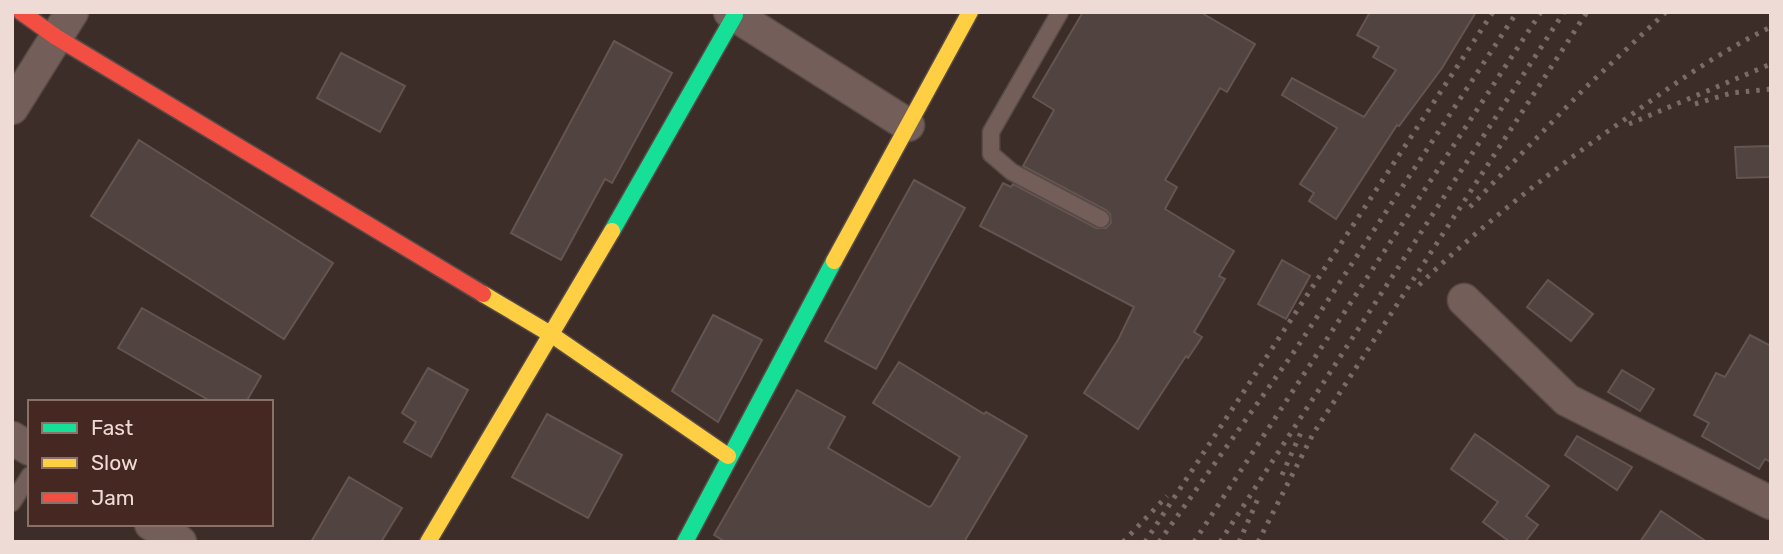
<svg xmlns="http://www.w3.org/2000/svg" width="1783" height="554" font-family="Rubik,sans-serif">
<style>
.building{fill:#504340;stroke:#645551;stroke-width:2}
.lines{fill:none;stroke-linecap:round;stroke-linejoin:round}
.lane-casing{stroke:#584a46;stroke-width:19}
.street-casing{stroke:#584a46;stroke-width:35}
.fast-casing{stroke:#584a46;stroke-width:19}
.slow-casing{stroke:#584a46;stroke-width:19}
.jam-casing{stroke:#584a46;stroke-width:19}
.lane{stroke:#735e59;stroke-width:16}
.street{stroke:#735e59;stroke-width:32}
.fast{stroke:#16e098;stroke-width:16}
.slow{stroke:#ffcf43;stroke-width:16}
.jam{stroke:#f24e42;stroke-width:16}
.rail{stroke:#7b6b68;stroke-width:5;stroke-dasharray:3.5 7;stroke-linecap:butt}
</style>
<rect width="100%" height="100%" fill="#3d2d29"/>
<g class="building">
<path d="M1083,12H1200L1255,44L1227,92L1220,88L1165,180L1177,187L1165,209L1234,251L1219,276L1225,279L1194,332L1202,337L1188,358L1186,356L1138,429L1084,393L1118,340L1134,307L980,226L1003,183L1011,187L1013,184L1096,228H1106L1111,223L1110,214L1106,210L1023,166L1054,110L1033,97Z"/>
<path d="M1370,12H1476L1442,68L1399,126L1397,125L1336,219L1309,201L1314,193L1300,184L1337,128L1282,95L1292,78L1364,117L1396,70L1373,57L1379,47L1357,35Z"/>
<path d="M614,41L672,73L612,183L605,179L561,260L511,233Z"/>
<path d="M341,53L405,86L380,132L317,98Z"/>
<path d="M139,140L333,263L284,339L91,216Z"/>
<path d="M1770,146L1771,177L1737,178L1735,147Z"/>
<path d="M914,180L965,208L876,369L825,341Z"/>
<path d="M1282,260L1310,276L1286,319L1258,304Z"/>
<path d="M1548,280L1593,314L1571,341L1527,307Z"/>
<path d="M142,308L261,376L246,402H212L118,348Z"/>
<path d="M713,315L762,340L718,422L672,391Z"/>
<path d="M1750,335L1771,346V462L1765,459L1759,469L1702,436L1709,423L1694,415L1716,373L1725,377Z"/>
<path d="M899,362L984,414L986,412L1027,436L964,542H726L714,535L797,390L845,417L828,448L929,507L932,505L960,457L873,403Z"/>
<path d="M428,368L468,390L431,457L404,442L416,422L402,413Z"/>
<path d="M1622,370L1654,389L1640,411L1608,392Z"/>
<path d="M547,414L622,455L588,518L512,477Z"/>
<path d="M1475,434L1549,486L1526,516L1538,525L1525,542H1510L1483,522L1498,502L1451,469Z"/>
<path d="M1577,436L1632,467L1617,490L1565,455Z"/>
<path d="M349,477L402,508L381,542H311Z"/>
<path d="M1661,511L1707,542H1640Z"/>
</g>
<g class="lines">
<defs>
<g id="lane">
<path d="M1060,12L991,132V154L1012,172L1101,219"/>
<path d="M12,503L30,475"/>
</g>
<g id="street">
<path d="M730,12L908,125"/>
<path d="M12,108L72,12"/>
<path d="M1464,300L1567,400L1771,503"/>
<path d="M12,438L30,449"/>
<path d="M151,524L180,542"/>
</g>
<g id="fast">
<path d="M612,231L735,15"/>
<path d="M685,542L834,261"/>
</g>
<g id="slow">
<path d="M834,261L970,12"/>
<path d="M483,294L552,335L728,456"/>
<path d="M428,542L612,231"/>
</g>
<path id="jam" d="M21,12L56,37L483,294"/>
</defs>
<use href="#lane" class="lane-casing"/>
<use href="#street" class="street-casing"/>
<use href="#fast" class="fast-casing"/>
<use href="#slow" class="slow-casing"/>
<use href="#jam" class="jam-casing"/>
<use href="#lane" class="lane"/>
<use href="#street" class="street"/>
<use href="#fast" class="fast"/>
<use href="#slow" class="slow"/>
<use href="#jam" class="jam"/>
<g class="rail">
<path d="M1695,104L1731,93L1771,89"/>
<path d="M1629,124L1771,64"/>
<path d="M1470,207L1584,89L1666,12"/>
<path d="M1419,285C1485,222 1556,167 1631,115C1675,83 1721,51 1771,27"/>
<path d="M1282,475L1302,430"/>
<path d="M1123,542L1167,496"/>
<path d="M1145,542L1493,12"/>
<path d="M1159,542L1296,349L1517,12"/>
<path d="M1194,542L1541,12"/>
<path d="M1220,542L1564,12"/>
<path d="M1239,542L1260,494"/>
<path d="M1258,542L1313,434L1587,12"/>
</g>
</g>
<rect width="1783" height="554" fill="none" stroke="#efdbd6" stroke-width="28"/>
<rect x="28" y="400" width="245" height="126" fill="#452821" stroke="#897069" stroke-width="2"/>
<rect x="42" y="423" width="35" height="10" fill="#16e098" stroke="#897069" stroke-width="2"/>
<text x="91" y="435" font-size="21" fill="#efdbd6">Fast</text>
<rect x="42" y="458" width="35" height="10" fill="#ffcf43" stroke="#897069" stroke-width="2"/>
<text x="91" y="470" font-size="21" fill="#efdbd6">Slow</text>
<rect x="42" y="493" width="35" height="10" fill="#f24e42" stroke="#897069" stroke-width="2"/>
<text x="91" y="505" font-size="21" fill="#efdbd6">Jam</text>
</svg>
